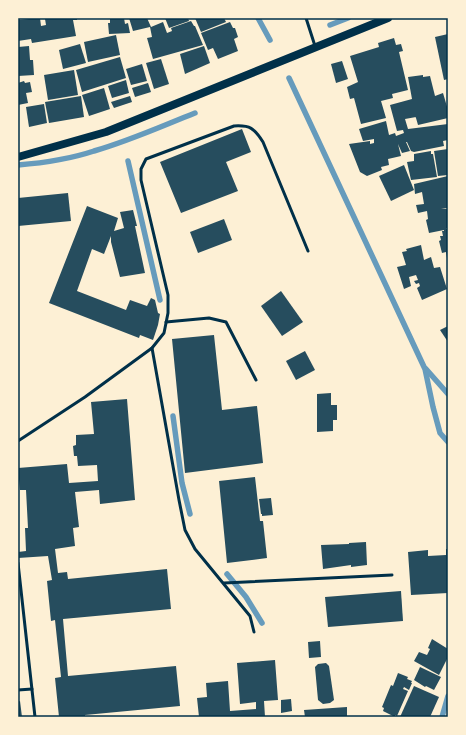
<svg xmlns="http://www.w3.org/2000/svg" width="466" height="735" font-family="Ubuntu,sans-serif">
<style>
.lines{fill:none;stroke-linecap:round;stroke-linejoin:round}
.stream{stroke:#669bbc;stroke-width:5.5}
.building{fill:#264d5e}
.service{stroke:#003049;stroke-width:3}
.secondary{stroke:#003049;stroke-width:8}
.neatline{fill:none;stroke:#003049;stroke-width:1.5}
</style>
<rect width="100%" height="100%" fill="#fdf0d5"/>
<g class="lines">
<g class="stream">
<path d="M258,18L270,40"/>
<path d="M330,25L348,18"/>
<path d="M289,78L425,369L433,407L440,433L448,442"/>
<path d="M128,161L160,300"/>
<path d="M18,165C43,163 70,159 94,151C129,141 162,126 195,113"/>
<path d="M426,369L448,394"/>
<path d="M173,416L182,483L190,514"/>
<path d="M227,574L246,597L262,623"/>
<path d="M442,717L448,696"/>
</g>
</g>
<g class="building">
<path d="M40,18L41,26L46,25L45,19L55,18H77V20H73L76,36L32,43L31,39L18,41V20Z"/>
<path d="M110,18H124L125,24L128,23L130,33L109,34L108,23H110Z"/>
<path d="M129,18H147L151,27L163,22L167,33L172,31L171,28L191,21L194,26H195L203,45L153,59L147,38L152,37L150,27L133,31Z"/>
<path d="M165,18H188L189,21L169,28Z"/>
<path d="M195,18H224L226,22L201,32Z"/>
<path d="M230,22L233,28H235L238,37L234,39L238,51L218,59L213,48L208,50L201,33Z"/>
<path d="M448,34V79L444,80L435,37Z"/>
<path d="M116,35L120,55L88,62L84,42Z"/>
<path d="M394,38L396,45L401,44L403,51L399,52L408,90L392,94L393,98L381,101L386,118L361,124L354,98L350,99L347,87L358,82L350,56L379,47L378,43Z"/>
<path d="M80,44L86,63L63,69L59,50Z"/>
<path d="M29,46L30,60H33L34,75L18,76V47Z"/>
<path d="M204,46L210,63L185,74L180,54Z"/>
<path d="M120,57L126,78L82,92L76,70Z"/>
<path d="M161,59L169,84L154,89L146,63Z"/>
<path d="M342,61L348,79L336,83L331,64Z"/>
<path d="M142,64L147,81L131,85L126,69Z"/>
<path d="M74,70L78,95L48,100L44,75Z"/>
<path d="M423,75V77L430,76L435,96L443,93L448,110V118L418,125L412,104L416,117L405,119L408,129L448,124V140L443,141L444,146L414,152L411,151L407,142H406L410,151L402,153L398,144L401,156L388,159L389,165L381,167L382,170L367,176L360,172L349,144L370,141V144L374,143V139L363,141L359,129L386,121L389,135L395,133L396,136L404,133L403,130L397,131L390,105L412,99L408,77Z"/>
<path d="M126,80L129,93L112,98L108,86Z"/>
<path d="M24,81L25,83L30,82L32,92L26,93L28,103L18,105V83Z"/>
<path d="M148,83L151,92L135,97L132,88Z"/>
<path d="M104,88L110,109L89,116L82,95Z"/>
<path d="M81,96L84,117L49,123L45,102Z"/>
<path d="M130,96L132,102L114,108L111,102Z"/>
<path d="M44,104L47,123L29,127L26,107Z"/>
<path d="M242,129L251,152L226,162L238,191L181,213L160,162Z"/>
<path d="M448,149V175L438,176L434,151Z"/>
<path d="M431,151V154H433L437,177L411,180L407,162L414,161V154Z"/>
<path d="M404,165L414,190L391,201L379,176Z"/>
<path d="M448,176V208L441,209H448V228H446L448,230L447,258L446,252L442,253L439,241L441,240L440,236H443L442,231H444V230L429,233L426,220L428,219L427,211L418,213L416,205L424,204L422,192L415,194L414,184Z"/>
<path d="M68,193L71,221L18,226V198Z"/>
<path d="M87,206L118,218L114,231L124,228L120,212L133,210L137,226H135L145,273L120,277L111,242V236L104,254L92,249L77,291L126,310L130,300L147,306L151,298L155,300L158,313L160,314L158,325L153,340L140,335L139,338L49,303Z"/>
<path d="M224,219L232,240L198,253L190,232Z"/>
<path d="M421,245L424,260L431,257L434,268L440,267L447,289L422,300L417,288L420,286L419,283L416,284L414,281L418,280L416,275L409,277L411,286L404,289L397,267L406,265L402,252L407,251L406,249Z"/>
<path d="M281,291L303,322L282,336L261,306Z"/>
<path d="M448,326V342L440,330Z"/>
<path d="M214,335L222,410L257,406L263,463L185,473L172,339Z"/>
<path d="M305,351L315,370L296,380L286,361Z"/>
<path d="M331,393V405H337V420H333V431L317,432V394Z"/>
<path d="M127,399L135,500L100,504L99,490L75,492L79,527L73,528L75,546L55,549L58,573L67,572L68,579L167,569L171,609L63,619L68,676L176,666L180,706L85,715V717H59L55,678L61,677L55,620L51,621L47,581L52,580L48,556L18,558V552L26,551L25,528H28L26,490H20L18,468L67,464L69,483L98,481L97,465L78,466L77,456H74L73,446L76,445V435L94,434L91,402Z"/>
<path d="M255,477L260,521H263L267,558L227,563L219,481Z"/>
<path d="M271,498L273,515L262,516V514H261L259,499Z"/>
<path d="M366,542L367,565L351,567V565L323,569L321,545L349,544V543Z"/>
<path d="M446,549H448V593L411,595L408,552L428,550V556L446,555Z"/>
<path d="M401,591L403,621L328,627L325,597Z"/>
<path d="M432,639L448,649V657L439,675L414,661L419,652L427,655L430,649L428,648Z"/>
<path d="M320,641L321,657L309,658L308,642Z"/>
<path d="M275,660L278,700L264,701L265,717H199L197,698L207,697L206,683L228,681L230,711L256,709V702L240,704L237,663Z"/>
<path d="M326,663L329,666L334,700L330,703L323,704L318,700L315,667L318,664Z"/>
<path d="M420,667L441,677L434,690L426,686L425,687L414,680Z"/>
<path d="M398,673L408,677L407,679L412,681L411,683H412L409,690L404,687L403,689L408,691L397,716L395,715V717L383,711L384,708L382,707L391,685L393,686Z"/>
<path d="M414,686L439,697L430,717H400Z"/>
<path d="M291,699L292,711L281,713V700Z"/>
<path d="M20,701L22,717H18V702Z"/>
<path d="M347,707V717H305L304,710Z"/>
</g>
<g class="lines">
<g class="service">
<path d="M306,18L315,46"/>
<path d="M166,322L209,318L226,322L256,380"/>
<path d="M152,348L179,500L185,530L195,549L250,616L254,632"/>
<path d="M18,441L85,397L152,348L164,333L168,313V295L141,180V169L146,159L234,126C250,125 254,128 263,142L308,251"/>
<path d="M18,563L35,717"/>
<path d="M224,583L392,575"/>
<path d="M18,690L32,689"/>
</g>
<path class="secondary" d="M18,157L106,132L388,18"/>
</g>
<rect width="466" height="735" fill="none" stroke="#fdf0d5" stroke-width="38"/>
<rect x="19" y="19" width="428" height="697" class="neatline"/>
</svg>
